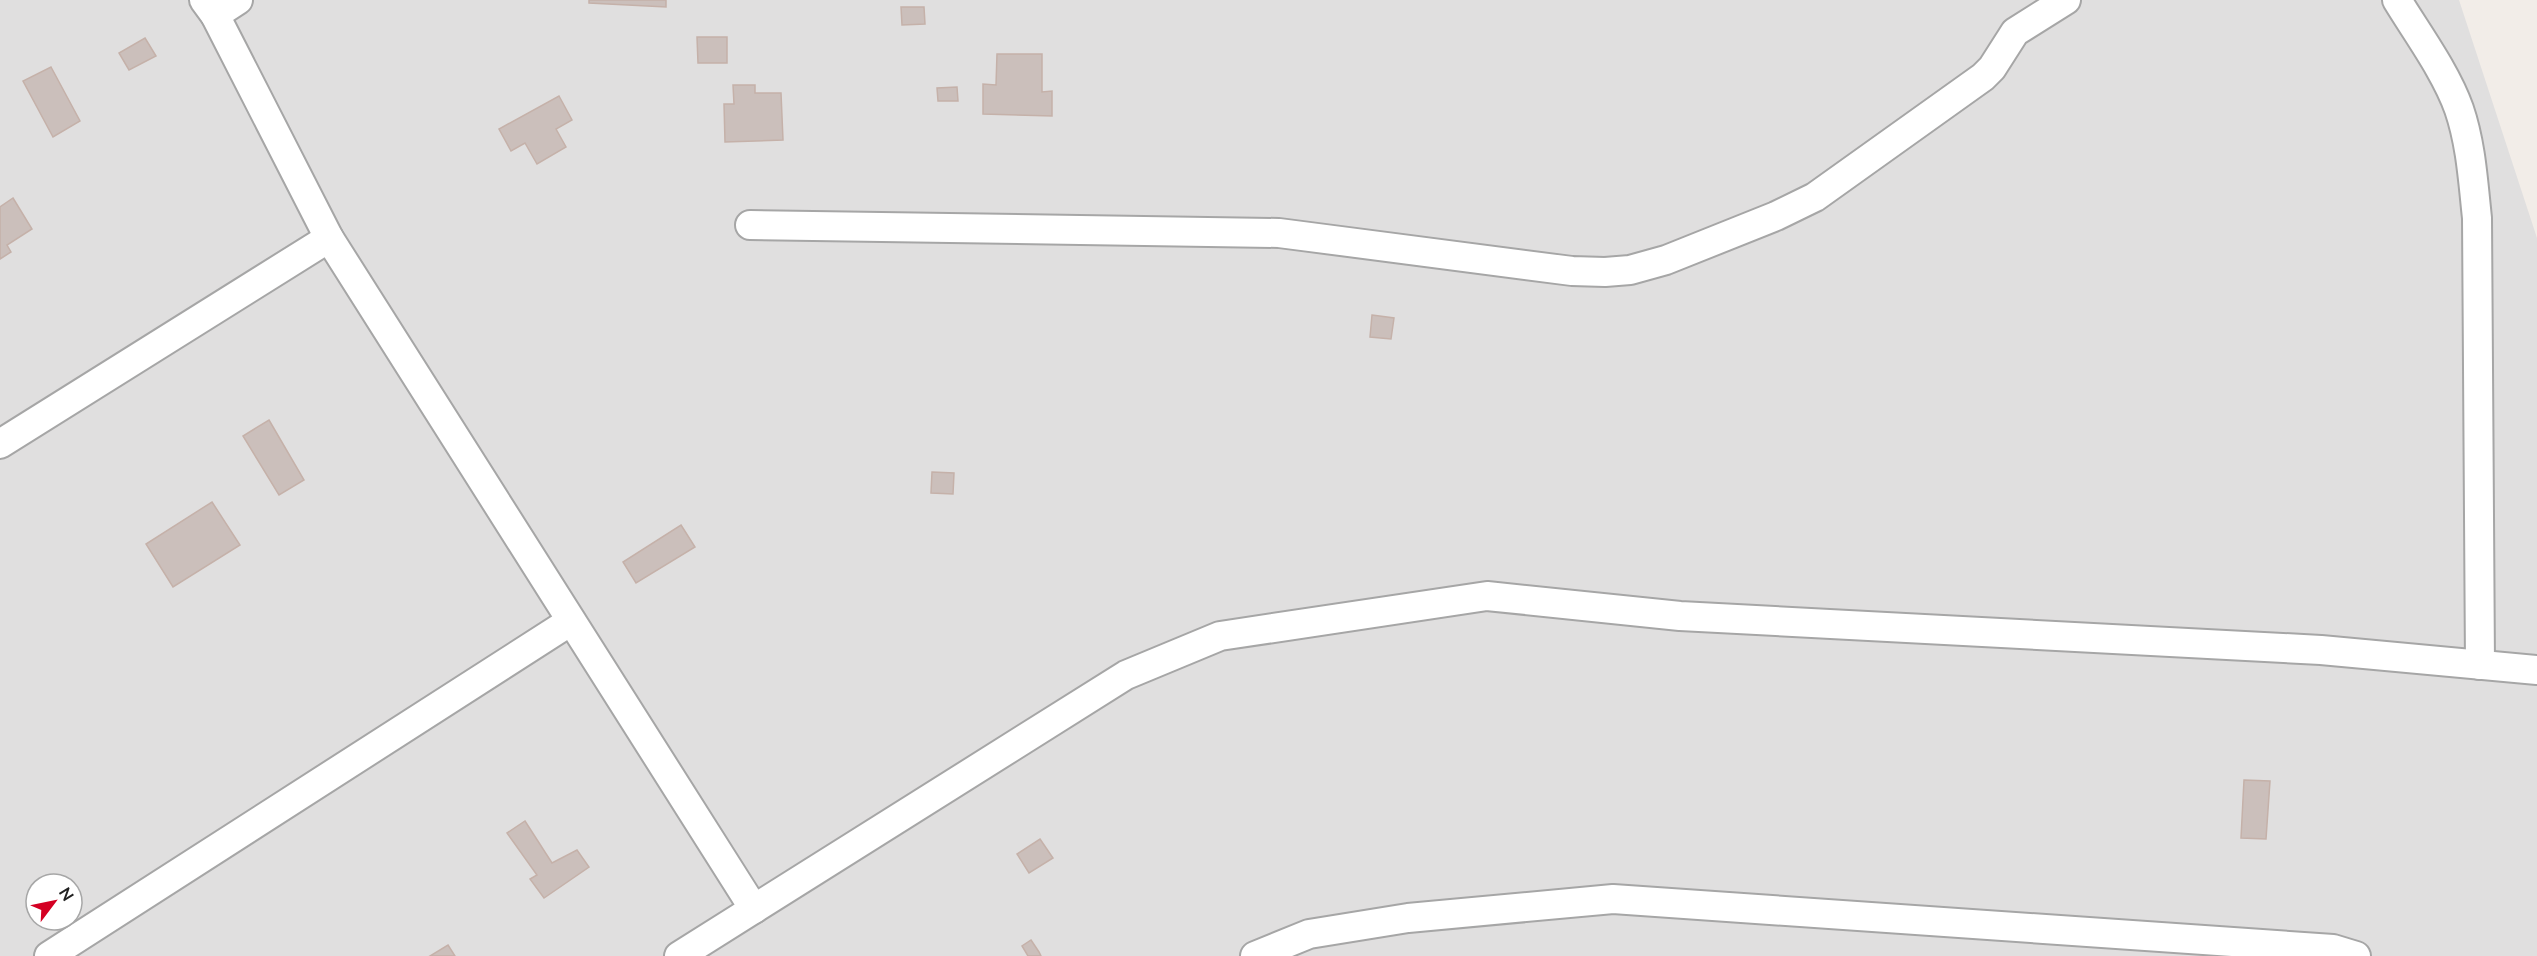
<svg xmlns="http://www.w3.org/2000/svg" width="2537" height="956" font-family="Lato,sans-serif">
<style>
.residential{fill:#e0dfdf;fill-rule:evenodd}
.building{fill:#cbbfbb;stroke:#c5b1a9;stroke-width:1.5}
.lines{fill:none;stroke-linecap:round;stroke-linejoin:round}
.minor-casing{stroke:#a6a6a6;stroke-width:32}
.minor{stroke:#fff;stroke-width:28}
</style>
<rect width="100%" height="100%" fill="#f2ede8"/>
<path class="residential" d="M0,0H2459L2537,238V956H0ZM36,884H72V920H36Z"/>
<g class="building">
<path d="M589,0H666V7L589,3Z"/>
<path d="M901,7H924L925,24L902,25Z"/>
<path d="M697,37H727V63H698Z"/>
<path d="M145,38L156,56L129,70L119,53Z"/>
<path d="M997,54H1042V92L1052,91V116L983,114V84L996,85Z"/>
<path d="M51,67L80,121L53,137L23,81Z"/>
<path d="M733,85H755V93H781L783,140L725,142L724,104H734Z"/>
<path d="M957,87L958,101H938L937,88Z"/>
<path d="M559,96L572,120L556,129L566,147L537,164L525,143L511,151L499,129Z"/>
<path d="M13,198L32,229L7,245L11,252L0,259V207Z"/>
<path d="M1372,315L1394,318L1391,339L1370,337Z"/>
<path d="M269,420L304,480L279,495L243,436Z"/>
<path d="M932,472L954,473L953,494L931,493Z"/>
<path d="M212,502L240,545L173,587L146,544Z"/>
<path d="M681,525L695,547L636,583L623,562Z"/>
<path d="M2244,780L2270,781L2266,839L2241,838Z"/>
<path d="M525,821L552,863L577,850L589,867L544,898L530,879L537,875L507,833Z"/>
<path d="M1040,839L1053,858L1029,873L1017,854Z"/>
<path d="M1031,940L1039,952L1041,956H1028L1022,946Z"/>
<path d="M448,945L455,956H430Z"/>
</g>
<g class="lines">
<defs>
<g id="minor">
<path d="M204,0L215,15L329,238L754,909"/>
<path d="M2397,0C2417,33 2446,72 2459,109C2471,144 2473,181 2477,218L2480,665"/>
<path d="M215,15L238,0"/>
<path d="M750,225L1279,233L1572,271L1605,272L1630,270L1666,260L1776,216L1815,197L1983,77L1992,68L2015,32L2066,0"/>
<path d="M0,444L329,238"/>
<path d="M49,956L571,621"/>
<path d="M679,956L1126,675L1220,636L1487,596L1680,616L2321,650L2537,670"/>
<path d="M1255,956L1309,934L1408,918L1613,899L2333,949L2356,956"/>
</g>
</defs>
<use href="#minor" class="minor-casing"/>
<use href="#minor" class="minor"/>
</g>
<g transform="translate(54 902) rotate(58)"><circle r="28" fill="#ffffff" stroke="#a7a7a7" stroke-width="1.5"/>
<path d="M0-4.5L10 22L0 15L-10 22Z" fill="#d40023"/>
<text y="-9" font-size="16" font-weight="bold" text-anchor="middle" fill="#222222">N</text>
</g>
</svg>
